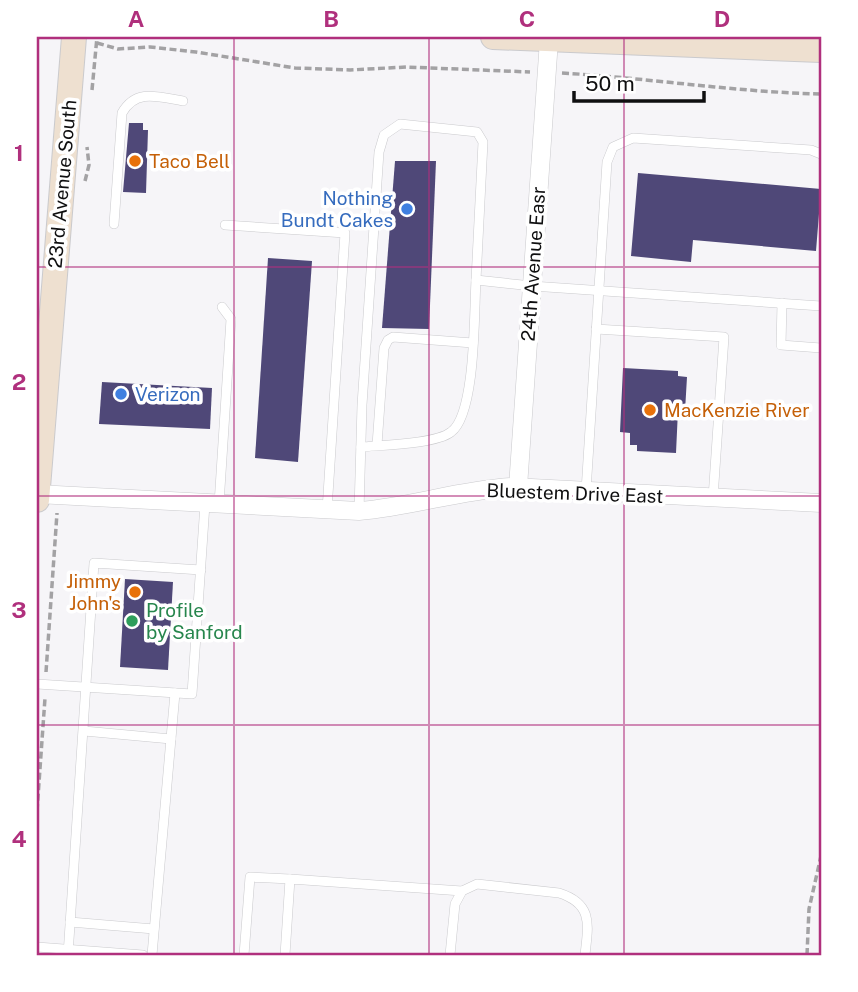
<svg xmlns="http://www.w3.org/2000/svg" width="858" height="992" font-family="'Public Sans',sans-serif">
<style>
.building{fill:#4f4878}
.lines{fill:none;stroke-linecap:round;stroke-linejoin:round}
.lane-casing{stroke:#cacacd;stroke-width:10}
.street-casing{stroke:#cacacd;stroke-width:19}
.secondary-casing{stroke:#cacacd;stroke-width:26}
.path{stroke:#a3a2a4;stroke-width:3.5;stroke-dasharray:7 3.5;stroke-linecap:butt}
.lane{stroke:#fff;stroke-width:9}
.street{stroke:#fff;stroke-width:18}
.secondary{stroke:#eee0d0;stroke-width:24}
.grid{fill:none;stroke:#b0307d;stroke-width:2;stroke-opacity:0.55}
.food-dot{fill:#e8710a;stroke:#fff;stroke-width:2.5}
.shop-dot{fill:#3f7fe0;stroke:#fff;stroke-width:2.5}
.leisure-dot{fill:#2e9e5b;stroke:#fff;stroke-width:2.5}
.labels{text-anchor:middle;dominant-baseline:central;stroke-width:7;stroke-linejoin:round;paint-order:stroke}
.food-label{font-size:19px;fill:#c56008;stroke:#fff;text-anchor:start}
.street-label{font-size:19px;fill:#0f0f10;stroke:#fff}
.shop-label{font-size:19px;fill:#366cbe;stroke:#fff;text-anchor:end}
.leisure-label{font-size:19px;fill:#27864d;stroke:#fff;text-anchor:start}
.neatline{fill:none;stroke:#b0307d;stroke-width:2.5}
.grid-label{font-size:23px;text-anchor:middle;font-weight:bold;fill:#b0307d}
</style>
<rect width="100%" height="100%" fill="#f6f5f8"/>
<g class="building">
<path d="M129,123H143V130H148L146,193L123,192Z"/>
<path d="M395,161H436L429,329L382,328Z"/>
<path d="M638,173L821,189L816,251L693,240L691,262L631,256Z"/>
<path d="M268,258L312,261L298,462L255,458Z"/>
<path d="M623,368L678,371V376L687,377L685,411L678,410L676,453L637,451V445H630V433L620,432Z"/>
<path d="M102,382L212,388L210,429L99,424Z"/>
<path d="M125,579L173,582L168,670L120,667Z"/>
</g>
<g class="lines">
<defs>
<g id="lane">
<path d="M114,224L122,113C136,88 159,97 183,101"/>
<path d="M225,225L345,233L327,510"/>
<path d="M782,303L781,345L821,348"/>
<path d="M596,329L724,337L713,498"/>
<path d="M377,445L384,348L388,340L393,337L473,343"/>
<path d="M361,447C382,445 436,444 451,432C476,414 474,312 476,280"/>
<path d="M586,491L607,162L613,147L633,138L811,150L821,154"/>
<path d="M219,504L231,319L222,307"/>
<path d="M359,511L362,405L379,152L384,135L400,124L477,132L483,142L476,280L532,286L821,306"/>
<path d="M37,684L192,694L205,504"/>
<path d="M84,731L171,739"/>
<path d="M70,922L154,929"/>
<path d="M37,947L143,955"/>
<path d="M68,955L94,563L201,570"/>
<path d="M152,955L175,693"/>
<path d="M244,955L250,877L290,879"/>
<path d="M285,955L290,879L462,891"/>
<path d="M450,955L455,904L462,891L477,884L559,893C594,904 588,926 585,955"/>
</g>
<g id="street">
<path d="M518,487L549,40"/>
<path d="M37,494L359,511C411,507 459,490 512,487L821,503"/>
</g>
<g id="secondary">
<path d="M493,37L821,50"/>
<path d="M37,500L74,37"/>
</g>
</defs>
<use href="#lane" class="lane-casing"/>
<use href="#street" class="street-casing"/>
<use href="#secondary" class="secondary-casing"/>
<g class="path">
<path d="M97,43L118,49L150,47L196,52L295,68L350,70L406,67L530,72"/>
<path d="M562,73C649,78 734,92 821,94"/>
<path d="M92,90L97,37"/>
<path d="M85,181L89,165L87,147"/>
<path d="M46,672L57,513"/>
<path d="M37,811L45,698"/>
<path d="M807,955L809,909L821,856"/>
</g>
<use href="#lane" class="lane"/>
<use href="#street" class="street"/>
<use href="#secondary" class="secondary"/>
</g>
<path class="grid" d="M234,37V955M429,37V955M624,37V955M37,267H821M37,496H821M37,725H821"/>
<g class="food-dot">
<circle cx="135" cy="161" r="7"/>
<circle cx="650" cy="410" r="7"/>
<circle cx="135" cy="592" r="7"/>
</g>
<g class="shop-dot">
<circle cx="407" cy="209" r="7"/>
<circle cx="121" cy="394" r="7"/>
</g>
<circle class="leisure-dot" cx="132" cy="621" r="7"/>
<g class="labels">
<g class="food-label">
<text x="149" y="161">Taco Bell</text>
<text x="664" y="410">MacKenzie River</text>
<text x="121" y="581" text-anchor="end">Jimmy<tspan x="121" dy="22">John's</tspan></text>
</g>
<g class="street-label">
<text transform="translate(62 184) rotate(-85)">23rd Avenue South</text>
<text transform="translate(533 264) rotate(-86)">24th Avenue Easr</text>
<text transform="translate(575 493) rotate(2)">Bluestem Drive East</text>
</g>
<g class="shop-label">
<text x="393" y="198">Nothing<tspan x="393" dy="22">Bundt Cakes</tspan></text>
<text x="135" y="394" text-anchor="start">Verizon</text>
</g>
<g class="leisure-label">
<text x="146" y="610">Profile<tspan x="146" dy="22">by Sanford</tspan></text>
</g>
</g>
<rect width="858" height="992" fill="none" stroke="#ffffff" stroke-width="77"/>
<path d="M574 91v10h130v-10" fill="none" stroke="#0f0f10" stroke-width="3.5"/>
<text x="585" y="91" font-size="21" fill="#0f0f10" stroke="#ffffff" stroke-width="5" paint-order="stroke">50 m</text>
<rect x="38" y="38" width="782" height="916" class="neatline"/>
<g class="grid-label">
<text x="136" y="27">A</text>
<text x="331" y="27">B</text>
<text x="527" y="27">C</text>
<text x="722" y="27">D</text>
<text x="19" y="161">1</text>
<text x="19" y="390">2</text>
<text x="19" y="618">3</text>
<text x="19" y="847">4</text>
</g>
</svg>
